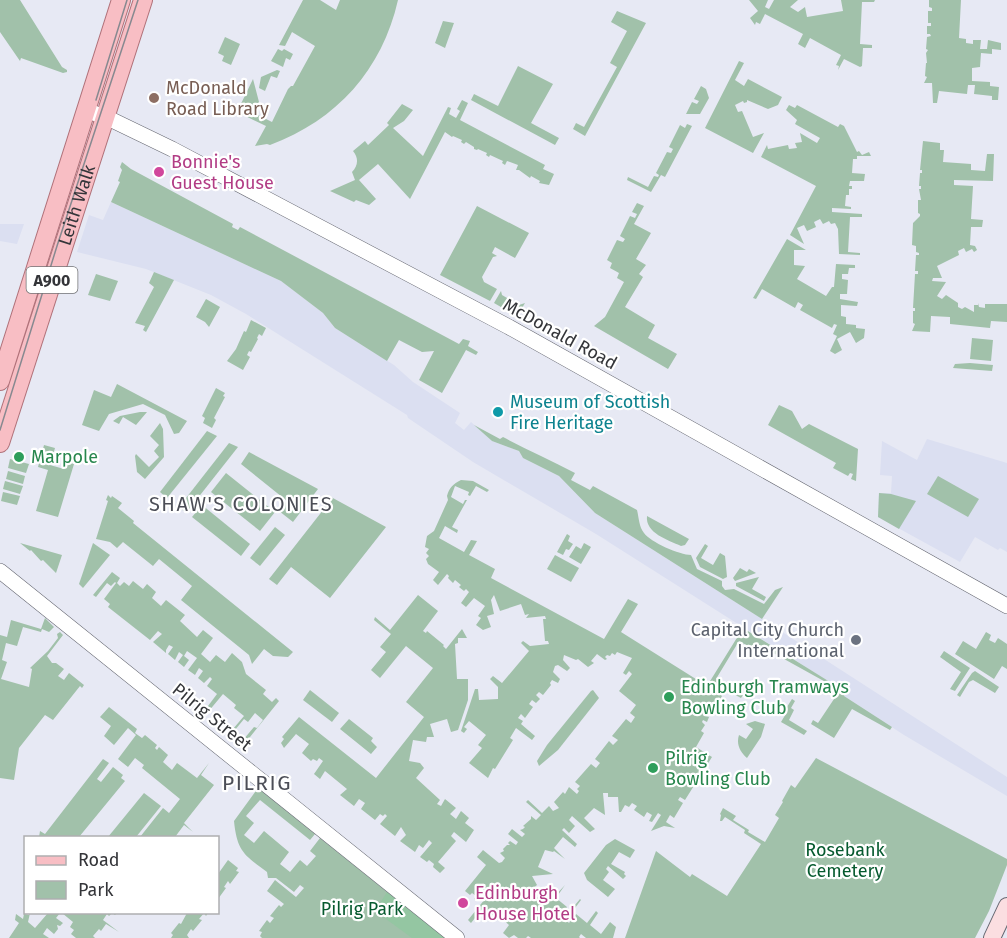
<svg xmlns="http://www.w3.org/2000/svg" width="1007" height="938" font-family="'Fira Sans',sans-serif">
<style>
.built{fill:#dbdff1}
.green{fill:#a1c1aa}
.forest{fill:#94c6a2}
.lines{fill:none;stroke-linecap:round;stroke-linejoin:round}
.tertiary-casing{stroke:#656771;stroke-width:16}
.secondary-casing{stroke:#656771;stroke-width:18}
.primary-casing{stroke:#b07179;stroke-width:20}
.tertiary{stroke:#fff;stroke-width:15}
.secondary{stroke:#fbdee1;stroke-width:16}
.primary{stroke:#f8bec4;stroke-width:18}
.tram{stroke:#878990;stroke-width:1.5}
.education-dot{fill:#8d6e63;stroke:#fff;stroke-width:2}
.hotel-dot{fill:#d1479c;stroke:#fff;stroke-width:2}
.culture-dot{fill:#0f9aa8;stroke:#fff;stroke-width:2}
.leisure-dot{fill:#2e9e5b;stroke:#fff;stroke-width:2}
.worship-dot{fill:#6b7280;stroke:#fff;stroke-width:2}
.labels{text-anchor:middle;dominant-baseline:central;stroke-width:4.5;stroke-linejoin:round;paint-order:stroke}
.shield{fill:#fff;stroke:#717274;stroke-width:1.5}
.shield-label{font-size:16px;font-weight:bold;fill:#343539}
.education-label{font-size:18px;fill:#785e54;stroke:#fff;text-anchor:start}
.hotel-label{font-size:18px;fill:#b23c85;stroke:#fff;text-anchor:start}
.street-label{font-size:18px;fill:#343539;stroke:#fff}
.culture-label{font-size:18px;fill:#0d838f;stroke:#fff;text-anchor:start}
.leisure-label{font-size:18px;fill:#27864d;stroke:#fff;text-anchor:start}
.worship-label{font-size:18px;fill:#5b616d;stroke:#fff;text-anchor:end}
.park-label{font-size:18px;fill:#065a2f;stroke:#fff}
.neighbourhood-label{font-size:20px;letter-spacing:1.5px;fill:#4c4e57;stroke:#fff}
.quarter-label{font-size:21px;letter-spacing:1.5px;fill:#4c4e57;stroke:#fff}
</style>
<rect width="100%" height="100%" fill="#e7e9f4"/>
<g class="built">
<path d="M111,202L281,281L323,313L335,328L394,365L413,382L460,413L455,423L464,430L471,422L492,441L519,451L523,458L559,476L595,513L762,619L1007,777V796L904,735L844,696L845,692L596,534L473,462L408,418L407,415L246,314L211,295L146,269L77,252L89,215L103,220Z"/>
<path d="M0,224H24L17,244L0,241Z"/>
<path d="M927,439L1007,463V552L1000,548L998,550L975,537L960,562L878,517L879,493H891L892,476L880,475L882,441L917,460Z"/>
</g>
<g class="green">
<path d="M0,0H20L62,67L67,70V72L63,73L21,58L20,61L0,32Z"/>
<path d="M303,0H320L336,10L340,0H398C382,70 337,120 270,145L267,144L255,146L266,126L237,112L253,79L259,102L252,112L272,122L288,89L291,86H293L315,46L292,32L285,46L279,45Z"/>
<path d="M749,0H768L765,7L769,9L774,0H798L790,7L798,12L805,7L807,17L843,11L841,0H875L874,2H862L860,44L872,45V48H863L862,66L860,67L844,59L838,70L839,66L836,65L841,55L810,38L805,48L798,44L803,34L765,14L760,24L756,22L755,25L750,18L758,11Z"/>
<path d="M929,0H961L959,38L966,39V43L973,44V40H981L980,49H987L988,40L1001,43V50L992,49V54L981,53L980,67L972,68V81L990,82V86L999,87L998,100H992V96L974,94L975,85H968L967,94L939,91L937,103H933L932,83H924L927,77L925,76L926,63H927L926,53L928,50L926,49L927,37L931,36L930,34H927V26H931V23H928V11H932V8L929,7Z"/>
<path d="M617,11L646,23L585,136L573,129L576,123L584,127L617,67L610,63L627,31L611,22Z"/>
<path d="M443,21L454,23L445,48L435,43Z"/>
<path d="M225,37L240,44L231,65L222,61L224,56L218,53Z"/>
<path d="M278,49L282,51L284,49L293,54L290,60L286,58L283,67L271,61Z"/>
<path d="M739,61L744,63L735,80L744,86L748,79L782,97L778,105L768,109L747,100V102L744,103L743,101L735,105L738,112L742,111L753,137L764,133L753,153L705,128Z"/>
<path d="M518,66L553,84L531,123L559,138L555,145L471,100L474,94L498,106Z"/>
<path d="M277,70L280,71L277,78L271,76L265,91L259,88L261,77Z"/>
<path d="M701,86L706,89L709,98L700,114H686L692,102L697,104L699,101L694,99Z"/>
<path d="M462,100L468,103L460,120L545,165L543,169L554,174L549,185L539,183L540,181L531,176L530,178L519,170H516L518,165L507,161L505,165L502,163L503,161L490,155L489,157L486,155L487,153L478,149L477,150L474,149V147L466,142L464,144L461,142L462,140L453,136L452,137L445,132L410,199L378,164L359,180L376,199L369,205L356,200L354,202L330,191L355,180L352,172C358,166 359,158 353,151L365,141L368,145L389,125L387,123L402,104L413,110L404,121L393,128L423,156L448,107L451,108L449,114L456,118L460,111L457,109Z"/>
<path d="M789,105L795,108L797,105L838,127L840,124L844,126L857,152L859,151L862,155L869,152L871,156H857V159H853L852,173L865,174L864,181H850L849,186H852V189H849V195H846L845,206L851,207V209L832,208V212L862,214V217H850L848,252L860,253V255L839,254L838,229L835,223L831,224L829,221L823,224L820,219L814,222L816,227L807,231L804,225L797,228L804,244L790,235L816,186L761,157L767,145L768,149L788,145L789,149L797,148L795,143L802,142L800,133L817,143L820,138L795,124L797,120L786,110Z"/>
<path d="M687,124L692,126L665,177L661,175L651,192L627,180L628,177L648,187L654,176L658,177L659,175L656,173L667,152L671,153L673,149L669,147L680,125L685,128Z"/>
<path d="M923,141L940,143V150H944L943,162L971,164V170L985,171L987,154H994L993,181L954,180V185L973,186L971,219L983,220L982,227H971L970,245L975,246L977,250L974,252L972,249L966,252L964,248L958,251L959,255L937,266L942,278H933L932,281L946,282L937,296L942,299L946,295L958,303V307L962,309L965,307L974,312V305H978V303L979,307L985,308V304H1007V322L991,321L990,328L950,324V317L931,316L930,332L912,331L915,324L913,323V311H915V308H913L915,274H918V271H915L916,255H919V253L916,252V246L912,245L913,223L920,216V214L918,213V200H921L919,189H921V186H919L920,173H922V170H920Z"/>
<path d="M122,162L131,169L233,224L232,227L238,230L240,227L459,344L463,339L470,341L468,346L478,352L476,355L466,350L442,393L419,380L434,351L422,352L399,340L387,361L335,328L323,313L281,281L111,202L120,182L118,181L122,170L120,167Z"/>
<path d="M637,203L644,206L634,224L651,233L636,259L646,265L639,274L643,277L625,307L655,325L648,338L677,354L668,369L594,326L605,317L624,282L617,278L619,273L610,268L612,263L607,260L617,240L623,242L625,239L620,236L630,216L635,218L637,214L632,212Z"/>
<path d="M477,206L529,233L515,258L495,247L492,253L497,256L493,257L482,277L484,282L497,289L490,301L440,275Z"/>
<path d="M787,239L806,250H794V265L805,266L797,279L826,296L832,287H834L836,264L855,265V268H849L848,274H842V279L848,280L847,294H840V299L858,302L857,306L841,305V316L846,317V324L856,325V328L865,329L864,338L856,343L850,332L837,339L842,350L835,354L830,351L837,336L833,334L837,325L834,324L832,328L800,310L803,305L798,302L795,308L762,289L756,299L753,298Z"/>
<path d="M154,272L174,280L146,332L143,330L145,326L135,323L154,287L149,283Z"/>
<path d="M96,274L118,281L110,301L88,295Z"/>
<path d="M501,291L502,295L519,305L525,303L519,313L513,314L494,303Z"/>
<path d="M206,299L220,307L209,327L205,322L196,317Z"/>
<path d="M251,320L266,328L262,336L259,334L257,338L258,339L251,352L249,351L247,355L250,357L243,370L227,361L236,349L244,331L246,332Z"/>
<path d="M972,338L993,340L991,361L970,359Z"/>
<path d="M970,363L993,365L992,371L953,368L955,364Z"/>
<path d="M117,384L187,421L179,433L174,434L165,415L143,404L109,414L99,431L82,425L94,390L111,397Z"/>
<path d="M216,388L225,393L223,396L225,397L214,418L216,420L212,428L203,423L205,418L202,416Z"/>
<path d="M779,405L792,411L802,429L809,424L858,449L856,481L851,479L853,474L850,473L848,476L833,468L836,463L768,425Z"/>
<path d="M140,412H147L136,425L123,417L119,424L113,421L120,416Z"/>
<path d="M160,423L163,429L164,457L145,479L137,472L135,456L136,454L149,467L159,457L154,451L159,445L150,436Z"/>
<path d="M474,425L500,439L503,437C527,450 551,460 575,473L571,480L590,490L593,486L637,510C639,518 639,527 644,533C650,542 680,555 691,555L697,569L722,581V586L725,590L734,589L764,604L775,590L783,587L762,619L595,513L559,476L523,458L519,451L492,441Z"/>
<path d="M207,431L217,436L167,498L160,492Z"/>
<path d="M229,443L238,447L186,513L179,507Z"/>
<path d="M44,445L55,448L50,465L64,469L67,462L74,464L58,517L36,511L48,470L38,467Z"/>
<path d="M249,452L318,489L293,522L279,511L287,501L241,464Z"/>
<path d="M10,459L29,464L26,473L8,468Z"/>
<path d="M8,471L25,476L23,484L6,479Z"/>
<path d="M226,473L275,512L260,531L211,492Z"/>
<path d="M938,476L979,499L968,517L927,494Z"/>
<path d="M461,480L473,481L489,490L487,492L476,486L470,496L468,495L469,492L455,486L451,497L463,504L465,500H467L452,527L458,530L457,533L445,526L439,538L464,552L471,540L477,541L469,555L495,569L491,578L604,639L628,599L638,604L621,632L707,686L743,628L846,692L844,696L892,727L890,730L852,709L834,738L811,724L813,720L818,723L840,690L759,645L755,650L739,641L716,679L743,695L741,698L726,690L723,694L720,692L719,694L722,696L715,708L712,707L711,709L714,711L711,715L707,714L706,716L709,717L707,722L703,720L702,722L705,725L701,731L704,733L696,747L712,757L685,800L680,797L678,800L683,803L674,818L670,815L666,822L675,828L664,826L651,831L661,815L658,813L652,822L649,821L652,815L647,812L644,817L634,810L637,806L632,803L629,807L625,805L621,812H619L618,797H608V793H603L605,815L594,808L584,818L595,829L590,832L572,816L569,820L575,826L569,833L564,828L562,830L577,844L575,847L563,837L554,848L565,859L554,851L553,852L545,850L538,867L553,874L532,876L537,885L532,889L542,904L554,897L565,885L556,898L567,907L562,913L566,916L580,899L581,900L566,920L569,923L576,914L587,923L596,911L598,913L590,925L601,934L610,922L616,927L613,938H586L581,934L579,937L580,938H531L528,936L526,938H518L514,935L509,938L503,933L509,925L501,918V914L498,912L492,915L483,908L471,923L468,920L485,899L480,895L476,900L474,899L476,896L472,893L470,895L465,891L486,865L477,857L483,850L499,863L502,862L505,858L500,853L504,851L503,849L507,845H510L508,843L510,841L516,845L518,842L508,834L512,829L522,837L525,834L520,830L523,829L525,827L523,826L531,819V816L536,820L541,815L526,802L528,800L542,813L549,806L553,811L559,808L554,802L563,792L565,794L569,787L577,794L579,791L577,789L580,786L575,782L591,764L596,768L600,763L595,759L609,741L613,745L618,740L612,736L626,719L631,723L635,717L630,713L636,705L619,691L632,674L629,671L626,675L623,673L632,658L617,652L615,655L612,653L610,656L607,655L605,657L607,659L605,660L597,654L591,661L594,663L588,667L578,659L576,660L564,655L563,660L570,668L567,671L558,665L555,666L553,672L560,679L558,683L552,680L550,683L551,685L543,695L539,692L536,695L540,699L536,703L532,700L529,704L533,707L525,718L521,714L518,718L523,721L521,724L535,736L532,740L516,728L510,738L513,740L495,769L493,768L488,778L469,763L482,748L478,745L486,735L469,721L464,727L467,729L464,733L461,731L475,689H478L479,700L498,699V687L490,679L493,676L502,683L529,651L521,643L523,641L530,646L549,644L548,641H545L543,619H546L545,616L526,618L529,614L525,615L521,604L500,611L494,595L491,600L494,614L487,616L491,627L483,630L476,625L481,618L478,616L485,606L474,598L466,607L461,603L469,592L466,589L464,591L459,587L461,585L455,580L453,583L448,578L449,576L447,574L438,585L433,580L439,572L428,564L426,559L429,556L426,553L429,549L425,547L427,536L434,531L448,500L447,496C449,488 453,484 461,480Z"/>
<path d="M5,481L23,486L20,494L3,489Z"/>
<path d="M3,492L20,496L17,505L1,501Z"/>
<path d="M879,493L891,494L916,501L899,529L878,517Z"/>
<path d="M108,495L111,498L112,496L122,503L118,508L134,521L133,523L293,652L288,657L273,656L264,649L252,664L249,655L181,600L192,586L159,559L153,566L123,542L117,548L110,542L96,539L108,501L106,500Z"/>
<path d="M331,497L386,527L330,598L291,567L277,585L269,579L327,505L326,504Z"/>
<path d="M202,505L250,544L241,556L192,517Z"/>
<path d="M647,516L689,539L685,545L681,546C668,540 645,533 647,516Z"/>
<path d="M275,527L285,535L260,566L250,558Z"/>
<path d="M567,534L570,536L568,541L573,544L569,550L566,549L563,555L557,552Z"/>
<path d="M20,543L62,555L56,573L43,560L41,561L31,550L30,551Z"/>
<path d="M93,543L110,555L83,588L79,584Z"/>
<path d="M584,543L591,547L581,564L569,557L576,546L581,549Z"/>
<path d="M705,544L708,546L701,558L713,565L720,553L725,556L727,577L723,579L700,567L696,558Z"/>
<path d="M555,555L579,568L571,582L547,569Z"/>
<path d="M740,568L747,572L749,569L756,573L735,581L733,578Z"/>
<path d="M112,572L120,578L117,583L120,586L124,582L129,586L133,581L143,589L147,584L156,592L152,598L161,606L166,600L185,615L180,621L197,637L203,630L213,638L201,654L210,662L216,655L225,662L232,653L242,662L246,674L266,690L263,694L272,702L276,698L279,701L246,742L243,740L254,727L257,728L263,720L255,713L248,722L244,719L235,730L233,729L244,716L234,708L236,705L223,694L208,712L205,710L217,694L207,686L212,679L210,677L204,683L198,678L203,671L199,668L195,675L188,670L197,658L187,651L184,656L189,660L184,667L178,662L183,655L179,652L175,660L168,654L173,647L169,645L166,650V653L153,642L162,634L158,631L150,640L108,607L110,604L104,599L116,583L115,582L111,586L107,583L96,597L93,595Z"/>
<path d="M759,577L752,589L766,597L764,601L736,586V583Z"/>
<path d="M418,595L438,611L423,631L426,633L427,631L444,645L443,646L446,649L462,629L467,638H458V643L455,644L457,679H468V700L458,730L451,732L447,719L430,724L434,737H427L426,742L413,740L409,761L420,763L424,768L416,778L440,800L437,804L441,806L445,799L456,808L450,814L456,819L461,811L469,818L465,823L474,830L466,842L454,832L451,836L456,841L438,862L445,868L440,873L433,867L434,864L429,860L427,862L420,857L432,843L429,840L423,848L419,845L415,852L400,841L406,835L401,827L395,836L380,824L387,816L385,814L383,816L380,814L375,820L361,809L365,803L359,799L354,806L340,795L347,789L325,771L320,779L314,774L323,761L319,758L317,761L313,759L311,761L302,753L309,744L296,734L284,748L281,743L284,739L282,737L299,717L376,778L424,717L406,702L433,668L406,646L380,678L371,670L386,652L380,647L391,634L374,620L375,617L390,630Z"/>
<path d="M45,618L54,627L49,632L42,629L41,632L23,627L17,646L6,643L2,660L7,662L1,679L29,687L32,669L30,668L48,651L58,638L57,634L60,632L63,635L47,656L52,663H56L64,669L58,676L64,680L69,673L84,685L82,688L80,686L53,720L45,715L19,748L14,780L0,778V635L7,637L11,620L41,629Z"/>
<path d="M986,632L991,635L989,640L995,643L998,638L1007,644V669L1002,666L994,679L955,654L963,641L976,649Z"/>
<path d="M944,651L970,668L955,691L950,689L961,672L940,657Z"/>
<path d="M975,671L999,687L995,693L973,680L969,682L960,697L957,695L972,673Z"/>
<path d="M310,690L339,713L332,722L303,700Z"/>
<path d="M593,690L599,698L558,750L539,766L537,761L547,745L591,691Z"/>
<path d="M792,699L795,701L791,708L794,710L789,720L807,731L804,735L781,722L787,712L785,710Z"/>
<path d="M109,707L137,729L135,733L142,738L145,735L157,745L155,748L157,750L159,747L168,755L163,762L172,770L177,763L197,778L209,763L201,775L214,785L184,823L193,832L184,825L175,837H140L163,808L169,813L180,799L142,768L144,765L135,758L128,767L118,759L136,735L128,728L114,745L104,736L111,726L100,717Z"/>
<path d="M349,719L373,738L371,741L377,747L371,754L340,729Z"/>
<path d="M755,721L765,724L761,737L747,758C740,752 736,744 739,735L746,739L753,729L746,724Z"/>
<path d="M816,758L1007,859V865L989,911L975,938H625L656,851L690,877L692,874L727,896L761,844L744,833L745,830L725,817L722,821H720L721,815L720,814L723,808L736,816L733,820L749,830L748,832L765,842L779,818L775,815L783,802L782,801L791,785L795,788Z"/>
<path d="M103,759L109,763L97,779L101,782L113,767L123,775L121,778L125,781L79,837H39L40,831L45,834Z"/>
<path d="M258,788L315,834L310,840L260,800L246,816L254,823L244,835L254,843L264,831L289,852L280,864L290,872L300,860L307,866L316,856L310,851L320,838L445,938H262L260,936L262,932L259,931L267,920L270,923L274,918L270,916L279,905L281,907L284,904L267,891L275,880L296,897L304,888L300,885L294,892L276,878H268L267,872C244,855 237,851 234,821Z"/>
<path d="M144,793L161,806L136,837H108Z"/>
<path d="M615,839L635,850L630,858L619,852L611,864L625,872L624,874L626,876L623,879L608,866L606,869L609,872L603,880L615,889L608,897L587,880L584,873L606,845Z"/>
<path d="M228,860L238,868L236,871L239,872L230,884L228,881L224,887L226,888L218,899V874Z"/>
<path d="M30,913L28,922L35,928L48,913H60L56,918L63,923L60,926L57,925L58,929L54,934L47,928L43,934L49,938H9L19,923L15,920L16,914L23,919L24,914L29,915Z"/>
<path d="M62,913H117L115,915L112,913L109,916L107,914L103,920L119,932L106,924L101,931L99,929L93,936L95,938H76L71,934L74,930L70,927L73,922Z"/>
<path d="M187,913H208L206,916L204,913L199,919L202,920L193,931L191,929L187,935L189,938H171L173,935L171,933L179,923L181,924Z"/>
</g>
<path class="forest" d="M387,892L445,938H412L375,911Z"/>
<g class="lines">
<defs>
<g id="tertiary">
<path d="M86,110L112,120L172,149L509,327L1007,606"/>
<path d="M0,571L457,938"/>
</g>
<path id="secondary" d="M992,938L1007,906"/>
<g id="primary">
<path d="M0,381L121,0"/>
<path id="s1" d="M0,443L143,0"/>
</g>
</defs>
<use href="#tertiary" class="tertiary-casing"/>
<use href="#secondary" class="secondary-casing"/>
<use href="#primary" class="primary-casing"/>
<use href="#tertiary" class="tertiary"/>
<use href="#secondary" class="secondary"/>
<use href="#primary" class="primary"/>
<g class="tram">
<path d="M96,100L127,0"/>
<path d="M0,430L57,246L138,0"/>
</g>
</g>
<circle class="education-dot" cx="154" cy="98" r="6"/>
<g class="hotel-dot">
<circle cx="159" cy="172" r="6"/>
<circle cx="463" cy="903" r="6"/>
</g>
<circle class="culture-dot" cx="498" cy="412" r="6"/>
<g class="leisure-dot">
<circle cx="19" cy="457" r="6"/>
<circle cx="669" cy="697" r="6"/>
<circle cx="653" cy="768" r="6"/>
</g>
<circle class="worship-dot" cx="856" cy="640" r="6"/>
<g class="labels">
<rect class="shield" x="26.5" y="267" width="51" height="26" rx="4.5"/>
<g class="shield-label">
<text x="52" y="280">A900</text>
</g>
<g class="education-label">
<text x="166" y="88">McDonald<tspan x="166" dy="21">Road Library</tspan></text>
</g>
<g class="hotel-label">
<text x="171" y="162">Bonnie's<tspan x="171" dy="21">Guest House</tspan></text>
<text x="475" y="893">Edinburgh<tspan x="475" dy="21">House Hotel</tspan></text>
</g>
<g class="street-label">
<text stroke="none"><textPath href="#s1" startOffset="250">Leith Walk</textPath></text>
<text transform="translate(560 334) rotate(29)">McDonald Road</text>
<text transform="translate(212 717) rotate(39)">Pilrig Street</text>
</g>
<g class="culture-label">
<text x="510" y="402">Museum of Scottish<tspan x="510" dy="21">Fire Heritage</tspan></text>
</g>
<g class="leisure-label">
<text x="31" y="457">Marpole</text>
<text x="681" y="687">Edinburgh Tramways<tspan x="681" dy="21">Bowling Club</tspan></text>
<text x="665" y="758">Pilrig<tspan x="665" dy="21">Bowling Club</tspan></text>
</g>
<g class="worship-label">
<text x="844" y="630">Capital City Church<tspan x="844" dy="21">International</tspan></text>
</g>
<g class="park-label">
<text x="845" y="850">Rosebank<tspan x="845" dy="21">Cemetery</tspan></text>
<text x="362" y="909">Pilrig Park</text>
</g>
<g class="neighbourhood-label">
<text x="241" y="504">SHAW'S COLONIES</text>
</g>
<g class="quarter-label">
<text x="257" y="783">PILRIG</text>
</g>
</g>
<rect x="24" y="836" width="195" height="78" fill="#ffffff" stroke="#aeaeb0" stroke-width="1.5"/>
<rect x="36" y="856" width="30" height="9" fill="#f8bec4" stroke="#aeaeb0" stroke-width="1.5"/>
<text x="78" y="866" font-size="18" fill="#343539">Road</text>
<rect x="36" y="881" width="30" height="18" fill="#a1c1aa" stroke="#aeaeb0" stroke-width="1.5"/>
<text x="78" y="896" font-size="18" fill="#343539">Park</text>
</svg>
